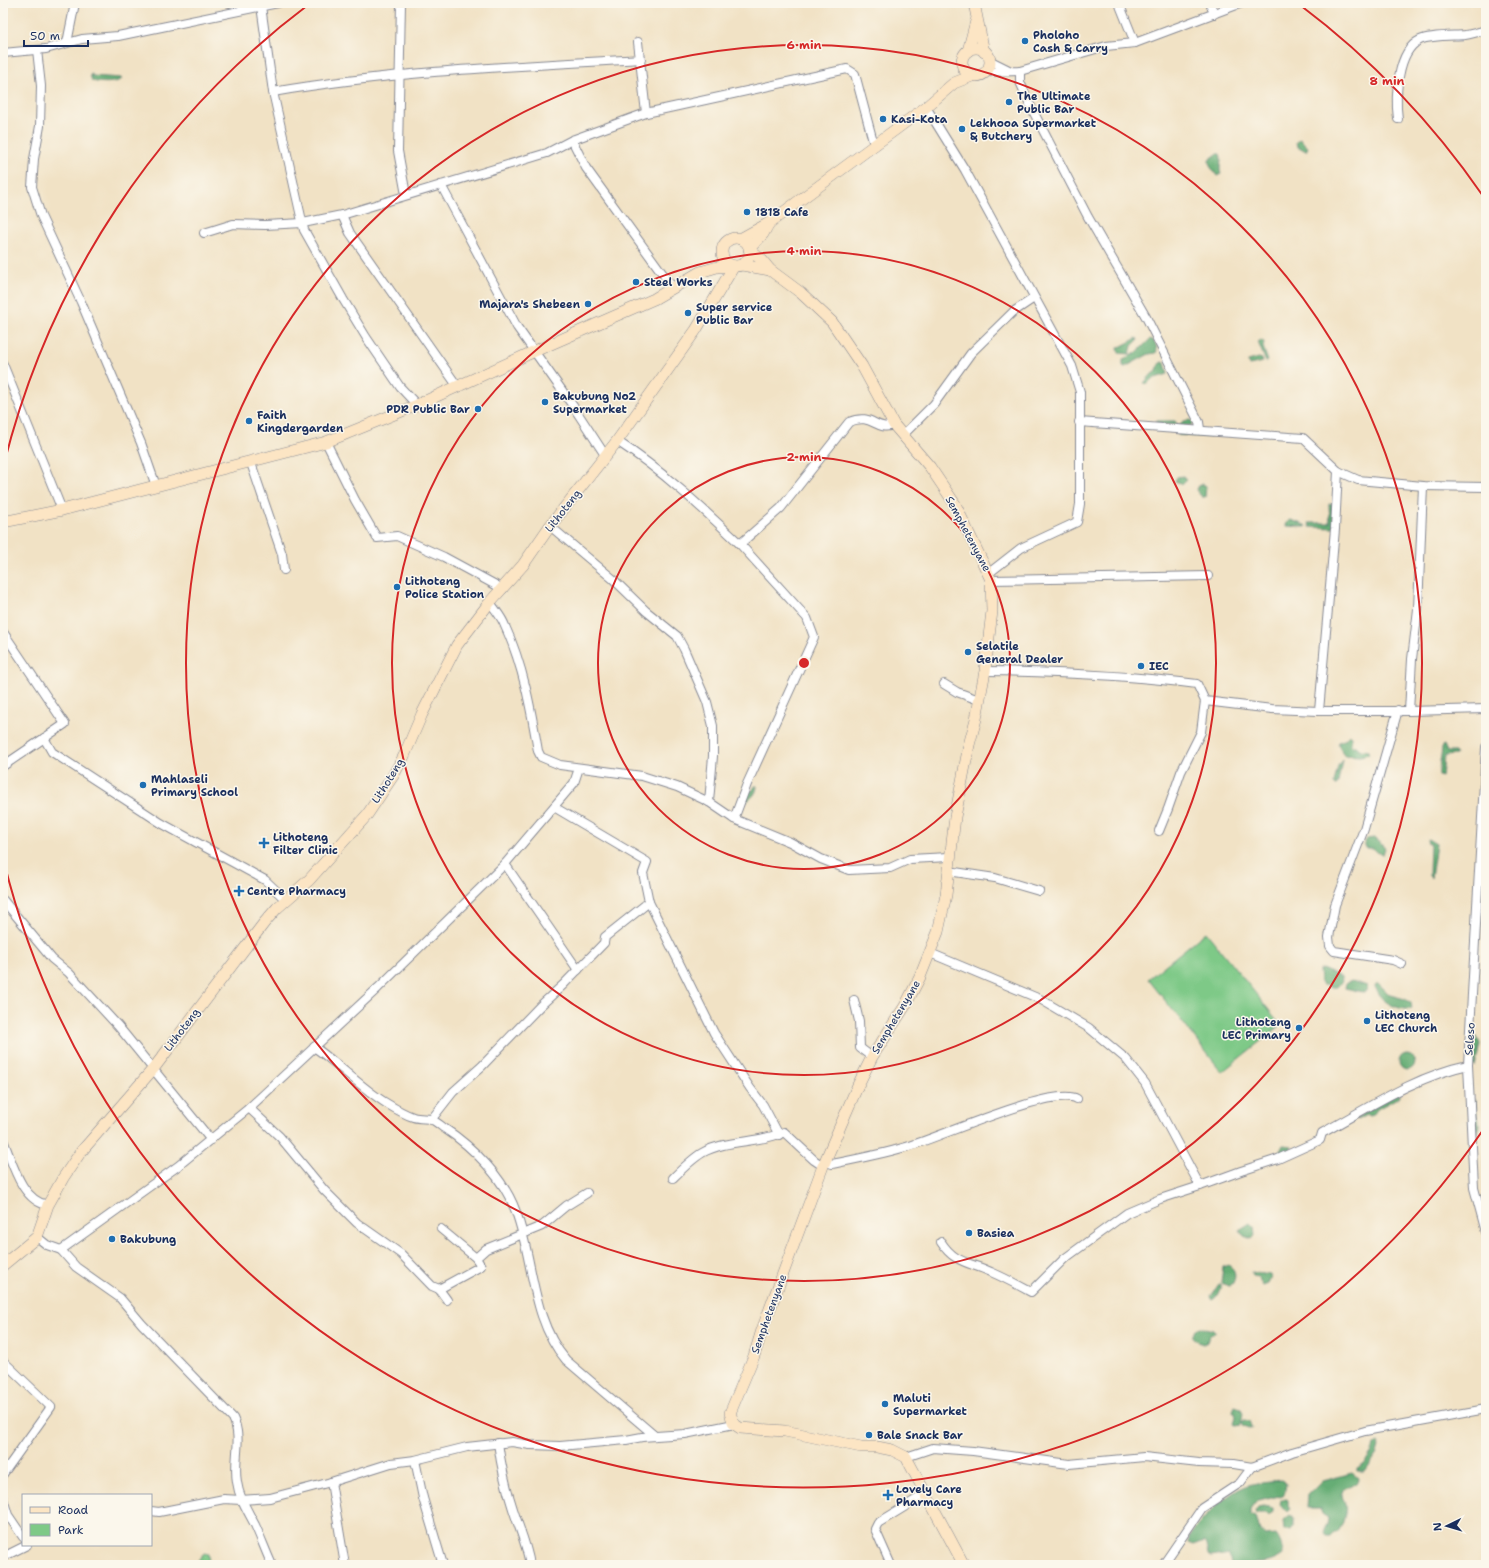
<svg xmlns="http://www.w3.org/2000/svg" width="1489" height="1568" font-family="'Shantell Sans',sans-serif">
<style>
.green{fill:#7ec987;stroke:#4c7c72}
.forest{fill:#66ad74;stroke:#406e69}
.lines{fill:none;stroke-linecap:round;stroke-linejoin:round}
.minor-casing{stroke:#868892;stroke-width:10}
.secondary-casing{stroke:#868892;stroke-width:12}
.minor{stroke:#fff;stroke-width:8}
.secondary{stroke:#fce5c4;stroke-width:11}
.ring{fill:none;stroke:#d62828;stroke-width:2}
.poi-dot{fill:#1f6fb2;stroke:#fbf7ec;stroke-width:1.5}
.labels{text-anchor:middle;dominant-baseline:central;stroke-width:3;stroke-linejoin:round;paint-order:stroke}
.poi-label{font-size:11px;font-weight:bold;fill:#1b2f5e;stroke:#fbf7ec;text-anchor:start}
.street-label{font-size:11px;fill:#1b2f5e;stroke:#fbf7ec}
.centre{fill:#d62828;stroke:#fbf7ec;stroke-width:2}
.ring-label{font-size:12px;text-anchor:middle;font-weight:bold;fill:#d62828;stroke:#fbf7ec;stroke-width:3;stroke-linejoin:round;paint-order:stroke}
</style>
<rect width="100%" height="100%" fill="#fbf7ec"/>
<filter id="ink" filterUnits="userSpaceOnUse"><feTurbulence type="fractalNoise" baseFrequency=".025" numOctaves="2"/><feDisplacementMap in="SourceGraphic" scale="8" xChannelSelector="R" yChannelSelector="G"/><feConvolveMatrix kernelMatrix="1 2 1 2 8 2 1 2 1" color-interpolation-filters="sRGB"/></filter>
<filter id="wash" filterUnits="userSpaceOnUse"><feTurbulence type="fractalNoise" baseFrequency=".012" numOctaves="4" result="noise"/><feDisplacementMap in="SourceGraphic" scale="16" xChannelSelector="R" yChannelSelector="G"/><feGaussianBlur stdDeviation="0.9" result="paint"/><feColorMatrix in="noise" values="0 0 0 0 0 0 0 0 0 0 0 0 0 0 0 0 0 1.4 0 .05"/><feComposite in="paint" operator="in"/></filter>
<g filter="url(#wash)">
<rect width="100%" height="100%" fill="#f1e2c5"/>
<g class="green">
<path d="M1206,932L1281,1025L1222,1072L1148,979Z"/>
<path d="M204,1553L208,1554L209,1565H194Z"/>
</g>
<g class="forest">
<path d="M92,74V76L121,78L122,79C115,84 100,83 92,81L90,75Z"/>
<path d="M1300,139L1308,147L1306,151L1297,146L1296,142Z"/>
<path d="M1217,154H1220C1223,161 1218,167 1221,174L1217,176L1210,166L1209,160Z"/>
<path d="M1137,338L1138,340L1132,346L1130,354L1119,353L1118,348Z"/>
<path d="M1150,339L1153,340C1156,344 1158,349 1156,353L1149,354L1125,367L1123,366V360L1136,353Z"/>
<path d="M1261,340L1264,342L1263,347L1268,361L1266,362L1258,342Z"/>
<path d="M1259,358L1262,359L1263,362L1249,365L1248,361Z"/>
<path d="M1162,362L1165,363L1168,374L1152,379L1147,384L1144,383L1152,374L1157,371L1159,364Z"/>
<path d="M1191,420L1193,423L1192,425L1180,426L1179,425L1183,421Z"/>
<path d="M1156,421H1175L1177,424V425L1156,424Z"/>
<path d="M1179,432L1209,434L1211,437L1178,435Z"/>
<path d="M1183,476L1187,480L1183,484L1175,481L1177,477Z"/>
<path d="M1203,484L1206,486L1205,497H1202L1196,490L1197,487Z"/>
<path d="M1333,503L1334,528L1310,527L1309,523H1330L1329,504Z"/>
<path d="M1291,520L1307,526L1305,527L1286,526L1287,522Z"/>
<path d="M1349,735L1351,737V746H1356L1361,750L1368,751L1369,754L1360,756L1344,755L1338,745L1339,742L1344,740Z"/>
<path d="M1444,745L1447,752H1455L1456,755L1444,756L1442,777L1439,776C1438,766 1442,755 1442,746Z"/>
<path d="M1342,760L1338,783L1336,786L1334,784L1338,766Z"/>
<path d="M755,786H757C757,792 752,799 746,801L741,810L747,791H752Z"/>
<path d="M1374,838L1385,848L1383,854L1378,853L1373,848H1366L1364,842L1366,839Z"/>
<path d="M1428,839L1436,844L1431,878L1429,876L1430,843L1427,842Z"/>
<path d="M1322,969L1341,977L1342,981L1337,987H1329L1327,984L1324,986L1320,981L1319,971Z"/>
<path d="M1352,981L1367,986V990L1363,992L1345,988L1346,983Z"/>
<path d="M1378,983L1390,995L1405,999L1411,1003L1412,1009C1398,1011 1376,1000 1375,985Z"/>
<path d="M1473,1036L1477,1037L1480,1044L1475,1067L1472,1064Z"/>
<circle cx="1407" cy="1062" r="8"/>
<path d="M1398,1092L1399,1097L1379,1108L1370,1116L1366,1115L1357,1120L1356,1118Z"/>
<path d="M1475,1099L1477,1119L1480,1124L1477,1134H1475L1473,1100Z"/>
<path d="M1283,1145L1292,1146L1291,1149L1283,1153H1279Z"/>
<path d="M1250,1223L1254,1227L1255,1236L1252,1239L1244,1236L1239,1230Z"/>
<path d="M1228,1265C1236,1269 1236,1276 1233,1284L1229,1286L1221,1283L1223,1267Z"/>
<path d="M1251,1272L1270,1275L1271,1278L1268,1284L1263,1286L1258,1277L1252,1276Z"/>
<path d="M1219,1284L1221,1285C1220,1290 1216,1299 1212,1300L1210,1297Z"/>
<path d="M1201,1327L1213,1330L1215,1332L1209,1335L1207,1341L1204,1343L1193,1339V1334L1198,1328Z"/>
<path d="M1235,1406L1241,1408L1243,1414L1241,1424L1235,1425L1233,1424L1235,1416L1233,1411Z"/>
<path d="M1244,1420L1250,1421L1253,1429L1244,1426L1242,1422Z"/>
<path d="M1378,1442L1380,1446L1378,1453L1365,1471H1357V1468C1367,1463 1373,1454 1375,1444Z"/>
<path d="M1352,1473L1358,1478C1357,1485 1351,1487 1345,1488L1342,1495C1342,1498 1345,1501 1345,1504C1347,1511 1342,1530 1336,1533H1334L1330,1537H1325L1323,1533L1327,1525L1328,1518L1322,1514L1320,1508H1307L1308,1495L1322,1481Z"/>
<path d="M1282,1480L1287,1483L1286,1490L1283,1495L1255,1502L1250,1509V1515L1255,1517L1259,1532L1265,1536L1276,1535C1280,1540 1283,1548 1283,1555C1275,1561 1265,1564 1255,1563L1253,1565H1231L1229,1554L1212,1557L1209,1556L1207,1544L1205,1541L1194,1545L1189,1543V1536C1206,1516 1228,1488 1257,1483C1264,1481 1274,1481 1282,1480Z"/>
<path d="M1285,1498L1288,1500V1505L1290,1509L1287,1512L1280,1504L1281,1500Z"/>
<path d="M1263,1506L1273,1508V1512L1268,1517L1265,1514H1256L1255,1511L1258,1507Z"/>
<path d="M1290,1515L1294,1518V1526L1291,1530H1285L1284,1520Z"/>
</g>
</g>
<g filter="url(#ink)">
<g class="lines">
<defs>
<g id="minor">
<path d="M401,3L398,151L406,195"/>
<path d="M1119,3L1135,43"/>
<path d="M1210,3L1214,14"/>
<path d="M261,6L273,92L304,230L343,299L366,337L400,387L417,405"/>
<path d="M638,42L646,113"/>
<path d="M67,43L75,3"/>
<path d="M37,50L41,86L40,126L34,159L32,187L41,216L81,302L141,443L156,486"/>
<path d="M3,53L46,49L82,39L118,36L278,3"/>
<path d="M989,60L1009,70"/>
<path d="M1020,71V82L1032,109L1088,217L1146,317L1199,422L1200,429"/>
<path d="M986,72L1020,71L1106,46L1135,43L1242,3"/>
<path d="M273,92C395,71 517,66 641,59"/>
<path d="M926,107L965,170L1072,366L1080,392V504L1077,522L1021,548L989,573"/>
<path d="M1398,119C1395,97 1397,51 1420,40C1431,35 1453,36 1465,35C1472,34 1479,32 1486,30"/>
<path d="M572,140L586,168L673,288"/>
<path d="M441,185L517,327L573,406L605,455"/>
<path d="M342,215L350,233L458,387"/>
<path d="M204,233L233,224L265,225L303,223L342,215L547,153L572,140L646,113L847,69L855,74L874,145"/>
<path d="M3,364L62,510"/>
<path d="M1079,422L1303,438L1338,471L1358,480L1423,486L1486,487"/>
<path d="M903,435L934,404L971,353L1013,312L1034,298"/>
<path d="M617,441C663,471 701,507 740,544L781,508L849,422C873,412 875,432 894,425"/>
<path d="M326,442L355,500L377,538L397,536L444,557L503,589"/>
<path d="M251,463L282,554L284,570"/>
<path d="M550,526L613,579L646,611L677,636L684,649L707,702L713,726V756L709,802"/>
<path d="M991,580L1208,576"/>
<path d="M490,602C495,610 502,617 505,626C523,665 531,709 538,751L541,757L560,765L642,776L677,787L709,802L734,819L790,842L821,859L849,870L890,868L910,859L949,857"/>
<path d="M3,632L65,724L3,766"/>
<path d="M985,671C1056,672 1127,675 1197,684L1205,701L1272,709L1319,711H1409L1486,709"/>
<path d="M944,684L957,692L979,700"/>
<path d="M1398,710L1364,829L1335,905L1329,937L1330,946L1334,951L1393,960L1402,964"/>
<path d="M1319,711L1335,529L1338,471"/>
<path d="M1409,711L1412,659L1418,609L1423,486"/>
<path d="M44,738L52,752L161,823L265,880L286,900"/>
<path d="M1486,747L1468,1065L1474,1188L1486,1232"/>
<path d="M734,819L747,784L814,637L807,618L740,544"/>
<path d="M1159,831L1168,809L1181,772L1201,732L1205,701"/>
<path d="M505,864L578,970"/>
<path d="M948,871L995,878L1039,891"/>
<path d="M3,900L52,959L69,973L118,1026L211,1140"/>
<path d="M649,902L714,1033L750,1088L763,1105L779,1135"/>
<path d="M930,953L1040,999L1089,1028L1126,1059L1145,1083L1200,1186L1241,1171L1278,1159L1320,1140L1322,1133C1368,1108 1416,1076 1468,1065"/>
<path d="M854,1000L859,1021L860,1048L872,1057"/>
<path d="M314,1047C339,1064 360,1087 386,1103C394,1108 404,1114 413,1117C419,1119 425,1118 431,1119C435,1121 440,1125 444,1128C473,1147 504,1178 516,1212C534,1261 531,1319 566,1360L655,1436"/>
<path d="M249,1108L280,1137L324,1190L357,1223L401,1254L432,1286L439,1289L447,1300"/>
<path d="M431,1120L453,1092L482,1066L540,1006L563,985L604,943L605,937L649,902L643,873L647,862L554,807"/>
<path d="M3,1140C12,1161 21,1201 48,1205"/>
<path d="M825,1161L832,1164C857,1159 882,1154 906,1147C936,1139 1054,1085 1077,1099"/>
<path d="M673,1178C682,1169 692,1159 702,1153C727,1139 758,1144 784,1132L814,1160L823,1166"/>
<path d="M37,1237L47,1245L61,1250L178,1166L249,1108L378,988L505,864L574,783L579,768"/>
<path d="M941,1242C955,1264 970,1262 991,1272C1005,1278 1018,1285 1031,1292L1064,1259L1127,1213L1160,1199L1200,1186"/>
<path d="M61,1250L76,1267L120,1298L142,1324L233,1418C243,1439 233,1460 237,1482C239,1498 248,1511 255,1525C261,1538 266,1552 272,1565"/>
<path d="M476,1258L486,1249L542,1226L566,1206L587,1193"/>
<path d="M439,1289L481,1266L476,1258L441,1229"/>
<path d="M3,1361L51,1407L3,1474"/>
<path d="M498,1443C501,1465 506,1488 513,1509C519,1528 527,1545 530,1565"/>
<path d="M906,1457L933,1448L973,1451L1069,1464L1144,1457L1199,1463L1234,1464L1252,1467L1292,1452L1365,1431L1486,1409"/>
<path d="M415,1460L423,1498L443,1565"/>
<path d="M331,1482L345,1565"/>
<path d="M3,1499L8,1515L23,1537"/>
<path d="M151,1511L159,1512L224,1499L241,1500L270,1498L331,1482L391,1463L415,1460L467,1447L512,1442L530,1445L560,1446L626,1440L642,1437L685,1434L734,1424"/>
<path d="M3,1557L27,1545"/>
<path d="M891,1565L875,1529L878,1523L927,1493"/>
<path d="M1163,1565L1202,1508L1240,1483L1252,1467"/>
</g>
<g id="secondary">
<path d="M974,3L984,52"/>
<circle cx="976" cy="62" r="14"/>
<path d="M968,51L976,21"/>
<circle cx="736" cy="252" r="14"/>
<path d="M740,239L769,223L926,107L954,83L972,76"/>
<path d="M749,249L763,234L769,223"/>
<path d="M750,251L761,259L770,270L801,293L832,322L862,366L894,425L930,467L955,504L991,580L992,611L985,671L976,719L969,745L955,817L946,895L938,932L920,977L905,1006L872,1057L858,1085L823,1166L762,1330L754,1356L730,1413L734,1424L740,1428L785,1431L861,1447H877L892,1450L906,1457L964,1565"/>
<path d="M742,265L770,270"/>
<path d="M3,522L62,510L326,442L417,405L535,351L654,299L700,272L717,267L731,266"/>
<path d="M3,1265L37,1237L48,1205L63,1178L80,1153L154,1068L264,923L277,908L309,880L367,815L393,776L404,756L422,714L457,645L490,602L523,565L550,526L617,441L696,330L734,266"/>
</g>
</defs>
<use href="#minor" class="minor-casing"/>
<use href="#secondary" class="secondary-casing"/>
<use href="#minor" class="minor"/>
<use href="#secondary" class="secondary"/>
</g>
</g>
<g class="ring">
<circle cx="804" cy="663" r="206"/>
<circle cx="804" cy="663" r="412"/>
<circle cx="804" cy="663" r="618"/>
<path d="M1483 1130A824 824 0 0 1 4 862M4 464A824 824 0 0 1 308 5M1300 5A824 824 0 0 1 1483 196"/>
</g>
<g class="poi-dot">
<circle cx="1025" cy="41" r="4"/>
<circle cx="1009" cy="102" r="4"/>
<circle cx="883" cy="119" r="4"/>
<circle cx="962" cy="129" r="4"/>
<circle cx="747" cy="212" r="4"/>
<circle cx="636" cy="282" r="4"/>
<circle cx="588" cy="304" r="4"/>
<circle cx="688" cy="313" r="4"/>
<circle cx="545" cy="402" r="4"/>
<circle cx="478" cy="409" r="4"/>
<circle cx="249" cy="421" r="4"/>
<circle cx="397" cy="587" r="4"/>
<circle cx="968" cy="652" r="4"/>
<circle cx="1141" cy="666" r="4"/>
<circle cx="143" cy="785" r="4"/>
<path d="M262 837h4v4h4v4h-4v4h-4v-4h-4v-4h4z"/>
<path d="M237 885h4v4h4v4h-4v4h-4v-4h-4v-4h4z"/>
<circle cx="1367" cy="1021" r="4"/>
<circle cx="1299" cy="1028" r="4"/>
<circle cx="969" cy="1233" r="4"/>
<circle cx="112" cy="1239" r="4"/>
<circle cx="885" cy="1404" r="4"/>
<circle cx="869" cy="1435" r="4"/>
<path d="M886 1489h4v4h4v4h-4v4h-4v-4h-4v-4h4z"/>
</g>
<g class="labels">
<g class="poi-label">
<text x="1033" y="35">Pholoho<tspan x="1033" dy="13">Cash &amp; Carry</tspan></text>
<text x="1017" y="96">The Ultimate<tspan x="1017" dy="13">Public Bar</tspan></text>
<text x="891" y="119">Kasi-Kota</text>
<text x="970" y="123">Lekhooa Supermarket<tspan x="970" dy="13">&amp; Butchery</tspan></text>
<text x="755" y="212">1818 Cafe</text>
<text x="644" y="282">Steel Works</text>
<text x="580" y="304" text-anchor="end">Majara's Shebeen</text>
<text x="696" y="307">Super service<tspan x="696" dy="13">Public Bar</tspan></text>
<text x="553" y="396">Bakubung No2<tspan x="553" dy="13">Supermarket</tspan></text>
<text x="470" y="409" text-anchor="end">PDR Public Bar</text>
<text x="257" y="415">Faith<tspan x="257" dy="13">Kingdergarden</tspan></text>
<text x="405" y="581">Lithoteng<tspan x="405" dy="13">Police Station</tspan></text>
<text x="976" y="646">Selatile<tspan x="976" dy="13">General Dealer</tspan></text>
<text x="1149" y="666">IEC</text>
<text x="151" y="779">Mahlaseli<tspan x="151" dy="13">Primary School</tspan></text>
<text x="273" y="837">Lithoteng<tspan x="273" dy="13">Filter Clinic</tspan></text>
<text x="247" y="891">Centre Pharmacy</text>
<text x="1375" y="1015">Lithoteng<tspan x="1375" dy="13">LEC Church</tspan></text>
<text x="1291" y="1022" text-anchor="end">Lithoteng<tspan x="1291" dy="13">LEC Primary</tspan></text>
<text x="977" y="1233">Basiea</text>
<text x="120" y="1239">Bakubung</text>
<text x="893" y="1398">Maluti<tspan x="893" dy="13">Supermarket</tspan></text>
<text x="877" y="1435">Bale Snack Bar</text>
<text x="896" y="1489">Lovely Care<tspan x="896" dy="13">Pharmacy</tspan></text>
</g>
<g class="street-label">
<text transform="translate(563 511) rotate(-52)">Lithoteng</text>
<text transform="translate(968 534) rotate(62)">Semphetenyane</text>
<text transform="translate(388 781) rotate(-58)">Lithoteng</text>
<text transform="translate(896 1017) rotate(-59)">Semphetenyane</text>
<text transform="translate(182 1030) rotate(-53)">Lithoteng</text>
<text transform="translate(1470 1039) rotate(-86)">Seleso</text>
<text transform="translate(769 1314) rotate(-70)">Semphetenyane</text>
</g>
</g>
<circle cx="804" cy="663" r="6" class="centre"/>
<g class="ring-label">
<text x="804" y="49">6 min</text>
<text x="1387" y="85">8 min</text>
<text x="804" y="255">4 min</text>
<text x="804" y="461">2 min</text>
</g>
<rect width="1489" height="1568" fill="none" stroke="#fbf7ec" stroke-width="16"/>
<rect x="22" y="1494" width="130" height="52" fill="#fbf7ec" stroke="#a1a7b3"/>
<rect x="30" y="1507" width="20" height="6" fill="#fce5c4" stroke="#a1a7b3"/>
<text x="58" y="1514" font-size="12" fill="#1b2f5e">Road</text>
<rect x="30" y="1524" width="20" height="12" fill="#7ec987" stroke="#a1a7b3"/>
<text x="58" y="1534" font-size="12" fill="#1b2f5e">Park</text>
<g transform="translate(1447 1526) rotate(265)" stroke="#fbf7ec" stroke-width="3" paint-order="stroke">
<path d="M0-3L7 15L0 10L-7 15Z" fill="#1b2f5e"/>
<text y="-6" font-size="11" font-weight="bold" text-anchor="middle" fill="#1b2f5e">N</text>
</g>
<path d="M24 40v6h64v-6" fill="none" stroke="#1b2f5e" stroke-width="2"/>
<text x="30" y="40" font-size="12" fill="#1b2f5e" stroke="#fbf7ec" stroke-width="3" paint-order="stroke">50 m</text>
</svg>
